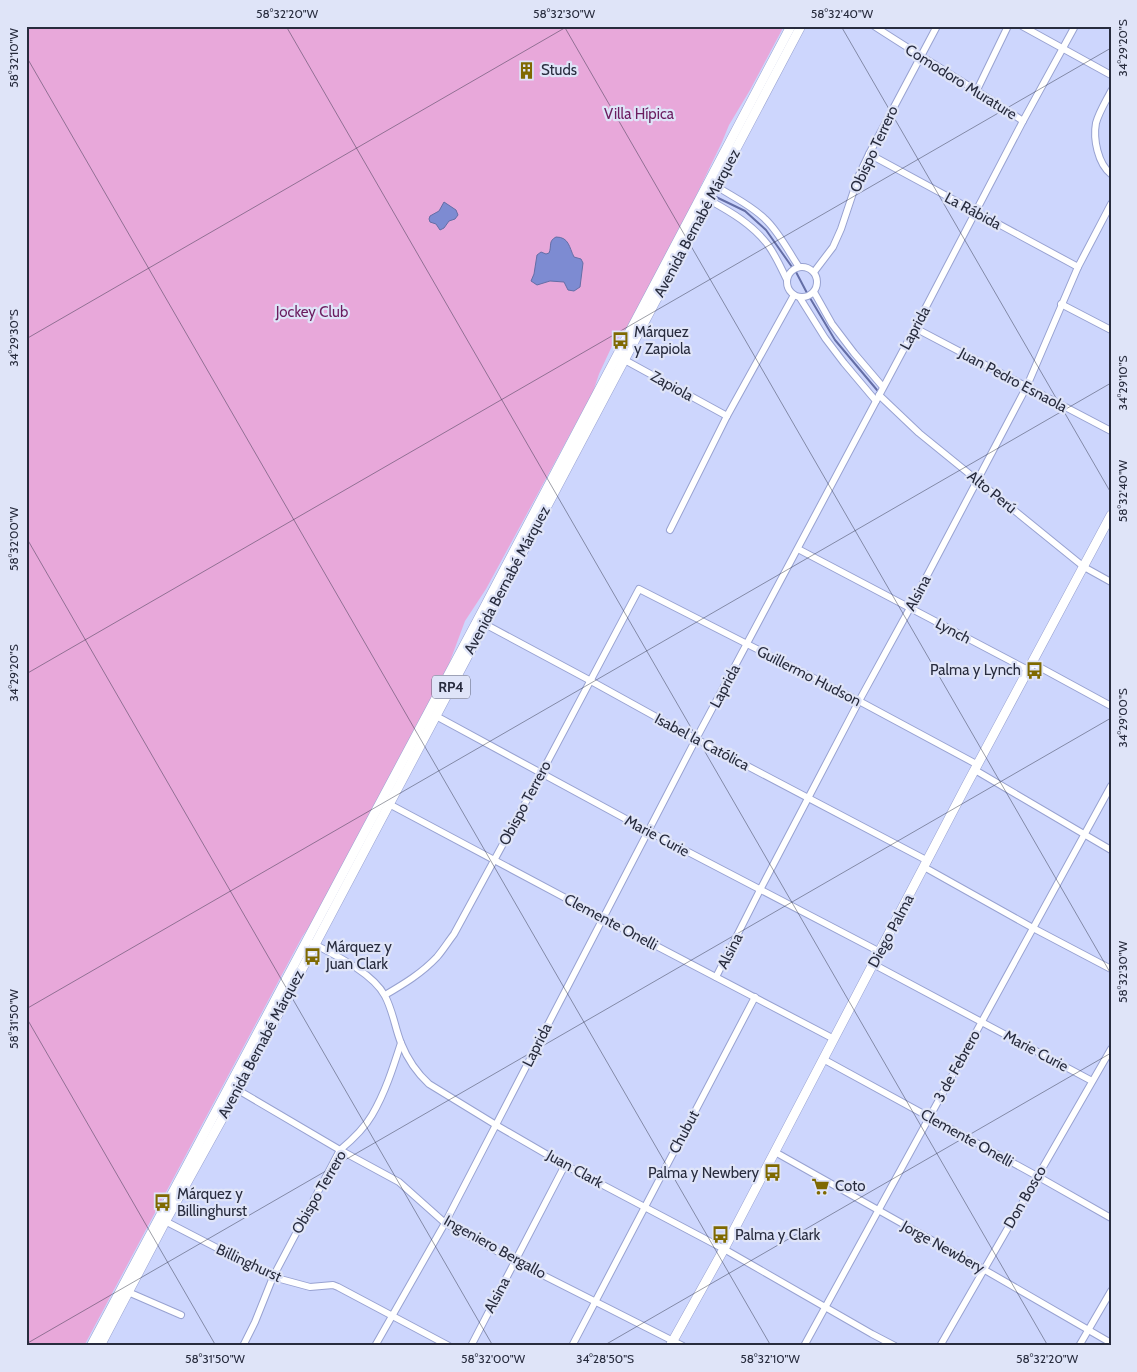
<svg xmlns="http://www.w3.org/2000/svg" width="1137" height="1372" font-family="Cabin,sans-serif">
<style>
.park{fill:#e8a8da}
.water{fill:#7d8bd2;stroke:#646ea6}
.lines{fill:none;stroke-linecap:round;stroke-linejoin:round}
.stream{stroke:#646ea6;stroke-width:2}
.minor-casing{stroke:#98a2d1;stroke-width:8}
.major-casing{stroke:#98a2d1;stroke-width:10}
.minor{stroke:#fff;stroke-width:6}
.major{stroke:#fff;stroke-width:9}
.ticks{fill:none;stroke:#282c3e;stroke-width:1;stroke-opacity:0.45}
.labels{text-anchor:middle;dominant-baseline:central;stroke-width:4.5;stroke-linejoin:round;paint-order:stroke}
.shield{fill:#dfe4f8;stroke:#5f6376;stroke-width:1}
.shield-label{font-size:14px;font-weight:bold;fill:#282c3e}
.poi-label{font-size:15px;fill:#282c3e;stroke:#dfe4f8;text-anchor:start}
.street-label{font-size:15px;fill:#282c3e;stroke:#dfe4f8}
.park-label{font-size:15px;fill:#6b1c5f;stroke:#dfe4f8}
.neatline{fill:none;stroke:#282c3e;stroke-width:2}
.ticks-label{font-size:12px;text-anchor:middle;fill:#282c3e}
</style>
<rect width="100%" height="100%" fill="#cdd6fd"/>
<path class="park" d="M26,26H784L750,90L729,125L722,142L678,233L628,326L612,346L599,374L593,392L486,589L465,621L449,664L324,905L302,937L84,1346H26Z"/>
<g class="water">
<path d="M444,202L456,210L458,215L455,219L449,221L444,228L440,230L436,224L430,222L429,219L430,216L439,211Z"/>
<path d="M556,237C569,237 569,247 574,257L581,259L583,263L580,287L574,291L568,290L564,282L550,281L537,285L531,281L534,274L537,255L541,252L546,254L549,253C552,246 548,241 556,237Z"/>
</g>
<g class="lines">
<g class="stream">
<path d="M714,196L745,211L766,230L792,267"/>
<path d="M796,272L807,293"/>
<path d="M810,298L835,340L877,390"/>
</g>
<defs>
<g id="minor">
<path d="M874,26C923,58 974,88 1023,121"/>
<path d="M1022,26L1111,75"/>
<path d="M977,90L1008,26"/>
<path d="M1111,91C1106,101 1099,112 1096,123C1093,139 1098,164 1111,174"/>
<path d="M869,154L1078,267"/>
<path d="M716,186C733,197 751,205 765,219C779,232 788,251 799,267"/>
<path d="M709,200C731,212 753,225 768,245C776,256 781,268 787,280"/>
<circle cx="802" cy="282" r="15"/>
<path d="M814,272L833,247L841,229L859,175L869,154L937,26"/>
<path d="M814,292L832,324L854,353L883,387"/>
<path d="M800,298L825,338L844,363L876,401"/>
<path d="M1061,304L1111,330"/>
<path d="M915,328L1111,431"/>
<path d="M621,358L727,416"/>
<path d="M879,395L919,433L1084,567L1111,582"/>
<path d="M670,530L727,416L794,295"/>
<path d="M798,549L1028,670"/>
<path d="M481,622L591,681L696,739L928,861"/>
<path d="M1032,663L1111,706"/>
<path d="M436,716L648,831L880,952"/>
<path d="M975,770L1111,850"/>
<path d="M389,804L603,918L834,1039"/>
<path d="M924,867L1033,928L1111,969"/>
<path d="M312,943C335,955 373,973 385,996C393,1011 395,1028 401,1043C407,1058 417,1073 429,1084L496,1125L565,1165L724,1249L872,1334L895,1346"/>
<path d="M873,964L1092,1081"/>
<path d="M716,977L760,890L859,701L910,608L1027,386L1078,267L1111,204"/>
<path d="M385,995C404,984 422,973 437,957C443,950 448,942 454,934L541,774L639,589L859,701L978,765"/>
<path d="M823,1059L1037,1176L1111,1218"/>
<path d="M238,1090L340,1150L399,1182L445,1223L515,1261L683,1346"/>
<path d="M775,1152L983,1269L1111,1343"/>
<path d="M163,1220L273,1277L310,1287L333,1285L338,1287L449,1346"/>
<path d="M128,1292L181,1315"/>
<path d="M243,1346L255,1322L273,1277L340,1150C352,1140 364,1129 372,1115C385,1093 393,1068 401,1043"/>
<path d="M375,1346L445,1223L696,739L915,328L1023,121L1075,26"/>
<path d="M471,1346L565,1165"/>
<path d="M572,1346L755,997"/>
<path d="M804,1346L1111,786"/>
<path d="M940,1346L1111,1049"/>
<path d="M1079,1346L1111,1291"/>
</g>
<g id="major">
<path d="M91,1346L484,608L791,26"/>
<path d="M100,1346L165,1222L238,1090L801,26"/>
<path d="M670,1346L724,1249L966,786L1111,515"/>
</g>
</defs>
<use href="#minor" class="minor-casing"/>
<use href="#major" class="major-casing"/>
<use href="#minor" class="minor"/>
<use href="#major" class="major"/>
</g>
<path class="ticks" d="M286,26L1048,1346M564,26L1111,974M841,26L1111,493M26,56L771,1346M26,339L568,26M26,537L493,1346M26,674L1111,48M26,1009L1111,383M26,1017L216,1346M26,1344L1111,718M603,1346L1111,1053"/>
<defs>
<symbol id="building-bare" viewBox="-9 -9 18 18"><path d="M-4-6H4V6H1V3H-1V6H-4ZM-2.5-4.3h1.7v1.8h-1.7ZM.8-4.3h1.7v1.8H.8ZM-2.5-1h1.7V.8h-1.7ZM.8-1h1.7V.8H.8Z" fill="#7f6900" stroke="#dfe4f8" stroke-width="2.5" paint-order="stroke"/></symbol>
<symbol id="bus-bare" viewBox="-9 -9 18 18"><path d="M-5-6H5V4H4V6H2V4H-2V6H-4V4H-5ZM-3.5-4V0h7V-4ZM-3.5 1.2v1.5H-2V1.2ZM2 1.2v1.5H3.5V1.2Z" fill="#7f6900" stroke="#dfe4f8" stroke-width="2.5" paint-order="stroke"/></symbol>
<symbol id="supermarket-bare" viewBox="-9 -9 18 18"><path d="M-6-5.5h2.5l.6 2H6L4.5 2H-2.5L-4.4-4H-6ZM-1.5 3.2a1.3 1.3 0 1 0 .1 0ZM3 3.2a1.3 1.3 0 1 0 .1 0Z" fill="#7f6900" stroke="#dfe4f8" stroke-width="2.5" paint-order="stroke"/></symbol>
</defs>
<g fill-rule="evenodd">
<use href="#building-bare" x="514" y="58" width="25" height="25"/>
<use href="#bus-bare" x="608" y="328" width="25" height="25"/>
<use href="#bus-bare" x="1022" y="658" width="25" height="25"/>
<use href="#bus-bare" x="300" y="944" width="25" height="25"/>
<use href="#bus-bare" x="760" y="1160" width="25" height="25"/>
<use href="#supermarket-bare" x="808" y="1174" width="25" height="25"/>
<use href="#bus-bare" x="150" y="1190" width="25" height="25"/>
<use href="#bus-bare" x="708" y="1222" width="25" height="25"/>
</g>
<g class="labels">
<rect class="shield" x="432" y="675.5" width="38" height="23" rx="4"/>
<g class="shield-label">
<text x="451" y="687">RP4</text>
</g>
<g class="poi-label">
<text x="541" y="70">Studs</text>
<text x="634" y="332">Márquez<tspan x="634" dy="17">y Zapiola</tspan></text>
<text x="1021" y="670" text-anchor="end">Palma y Lynch</text>
<text x="326" y="947">Márquez y<tspan x="326" dy="17">Juan Clark</tspan></text>
<text x="759" y="1173" text-anchor="end">Palma y Newbery</text>
<text x="835" y="1186">Coto</text>
<text x="177" y="1194">Márquez y<tspan x="177" dy="17">Billinghurst</tspan></text>
<text x="735" y="1235">Palma y Clark</text>
</g>
<g class="street-label">
<text transform="translate(961 82) rotate(32)">Comodoro Murature</text>
<text transform="translate(874 149) rotate(-65)">Obispo Terrero</text>
<text transform="translate(973 211) rotate(28)">La Rábida</text>
<text transform="translate(697 223) rotate(-62)">Avenida Bernabé Márquez</text>
<text transform="translate(915 328) rotate(-62)">Laprida</text>
<text transform="translate(1013 380) rotate(28)">Juan Pedro Esnaola</text>
<text transform="translate(672 386) rotate(29)">Zapiola</text>
<text transform="translate(992 492) rotate(39)">Alto Perú</text>
<text transform="translate(507 580) rotate(-62)">Avenida Bernabé Márquez</text>
<text transform="translate(918 593) rotate(-62)">Alsina</text>
<text transform="translate(953 631) rotate(28)">Lynch</text>
<text transform="translate(809 676) rotate(27)">Guillermo Hudson</text>
<text transform="translate(725 686) rotate(-62)">Laprida</text>
<text transform="translate(702 742) rotate(28)">Isabel la Católica</text>
<text transform="translate(525 803) rotate(-62)">Obispo Terrero</text>
<text transform="translate(657 836) rotate(28)">Marie Curie</text>
<text transform="translate(611 922) rotate(28)">Clemente Onelli</text>
<text transform="translate(891 931) rotate(-62)">Diego Palma</text>
<text transform="translate(730 951) rotate(-63)">Alsina</text>
<text transform="translate(261 1044) rotate(-62)">Avenida Bernabé Márquez</text>
<text transform="translate(537 1045) rotate(-63)">Laprida</text>
<text transform="translate(1036 1051) rotate(28)">Marie Curie</text>
<text transform="translate(957 1066) rotate(-61)">3 de Febrero</text>
<text transform="translate(684 1132) rotate(-62)">Chubut</text>
<text transform="translate(967 1138) rotate(29)">Clemente Onelli</text>
<text transform="translate(575 1169) rotate(29)">Juan Clark</text>
<text transform="translate(319 1192) rotate(-60)">Obispo Terrero</text>
<text transform="translate(1025 1197) rotate(-60)">Don Bosco</text>
<text transform="translate(495 1247) rotate(29)">Ingeniero Bergallo</text>
<text transform="translate(943 1247) rotate(29)">Jorge Newbery</text>
<text transform="translate(249 1263) rotate(25)">Billinghurst</text>
<text transform="translate(497 1295) rotate(-62)">Alsina</text>
</g>
<g class="park-label">
<text x="639" y="114">Villa Hípica</text>
<text x="312" y="312">Jockey Club</text>
</g>
</g>
<rect width="1137" height="1372" fill="none" stroke="#dfe4f8" stroke-width="55"/>
<rect x="28" y="28" width="1082" height="1316" class="neatline"/>
<g class="ticks-label">
<text x="287" y="18">58°32'20"W</text>
<text x="564" y="18">58°32'30"W</text>
<text x="842" y="18">58°32'40"W</text>
<text transform="translate(1123 48) rotate(-90)" y="4">34°29'20"S</text>
<text transform="translate(14 58) rotate(-90)" y="4">58°32'10"W</text>
<text transform="translate(14 338) rotate(-90)" y="4">34°29'30"S</text>
<text transform="translate(1123 383) rotate(-90)" y="4">34°29'10"S</text>
<text transform="translate(1123 491) rotate(-90)" y="4">58°32'40"W</text>
<text transform="translate(14 539) rotate(-90)" y="4">58°32'00"W</text>
<text transform="translate(14 673) rotate(-90)" y="4">34°29'20"S</text>
<text transform="translate(1123 718) rotate(-90)" y="4">34°29'00"S</text>
<text transform="translate(1123 972) rotate(-90)" y="4">58°32'30"W</text>
<text transform="translate(14 1019) rotate(-90)" y="4">58°31'50"W</text>
<text x="215" y="1363">58°31'50"W</text>
<text x="493" y="1363">58°32'00"W</text>
<text x="605" y="1363">34°28'50"S</text>
<text x="770" y="1363">58°32'10"W</text>
<text x="1047" y="1363">58°32'20"W</text>
</g>
</svg>
